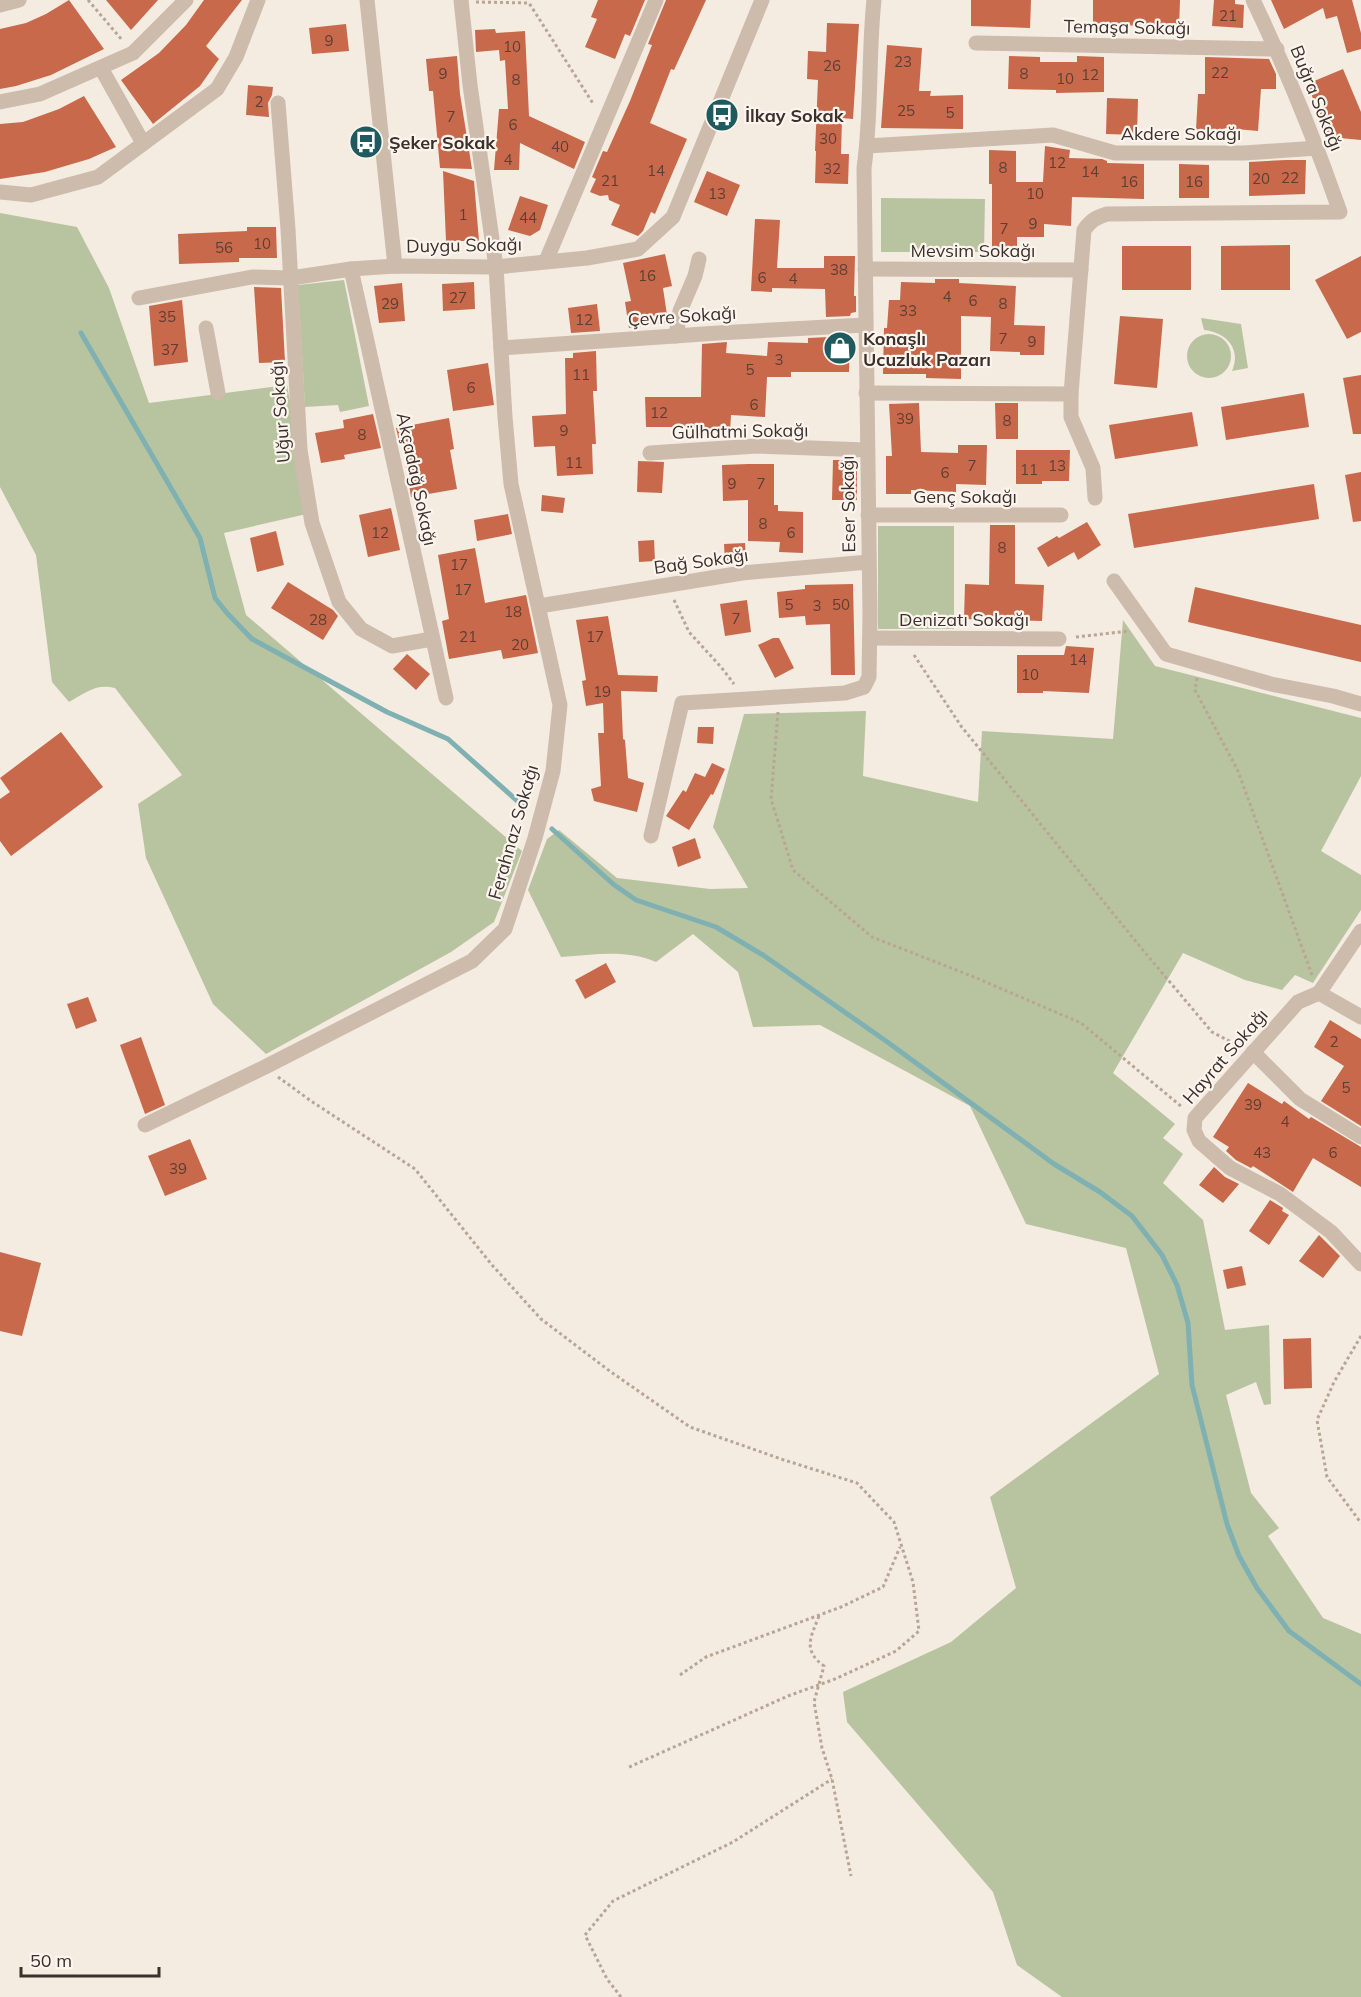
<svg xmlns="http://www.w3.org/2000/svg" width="1361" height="1997" font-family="Mulish,sans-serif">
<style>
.green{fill:#b8c4a0}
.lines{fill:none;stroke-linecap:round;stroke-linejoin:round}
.stream{stroke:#7fb0b2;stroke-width:5}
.building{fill:#c8694b}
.path{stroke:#b9a596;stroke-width:3;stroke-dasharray:3 3;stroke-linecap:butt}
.minor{stroke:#cdbbac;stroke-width:15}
.labels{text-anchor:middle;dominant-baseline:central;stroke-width:4.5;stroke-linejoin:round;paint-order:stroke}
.number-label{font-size:15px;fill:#5e3e33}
.street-label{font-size:18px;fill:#3b302b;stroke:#fbf5ee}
.poi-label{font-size:18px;font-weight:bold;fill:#3b302b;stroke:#fbf5ee;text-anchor:start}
</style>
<rect width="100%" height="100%" fill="#f4ebe1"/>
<g class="green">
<path d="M881,198L985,199L984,252H881Z"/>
<path d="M0,213L77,227L109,288L149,403L287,385L311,513L224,533L246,615L522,851L494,922L451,952L266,1054L213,1004L146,858L138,804L182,775L115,688C96,683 85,693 69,702L52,682L36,555L0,487Z"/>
<path d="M344,280L369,406L340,412L338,405L305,407L298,285Z"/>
<path d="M1201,318L1241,324L1248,368L1232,371C1242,349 1226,332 1204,330Z"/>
<circle cx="1209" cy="356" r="22"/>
<rect x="878" y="526" width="76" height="103"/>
<path d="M1123,620L1155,666L1361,718V776L1321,851L1361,875V910L1313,983L1295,975L1282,990L1245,980L1183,953L1113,1073L1175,1124L1163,1138L1183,1154L1163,1183L1203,1220L1225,1330L1269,1325L1271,1404L1264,1405L1256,1382L1226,1395L1251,1493L1279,1528L1268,1536L1323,1618L1361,1634V1997H1062L1017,1965L993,1892L847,1722L843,1692L951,1642L1016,1588L990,1497L1159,1374L1126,1248L1026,1224L970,1106L820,1025L753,1027L738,972L693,934L656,962C626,949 594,955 561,957L528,890L547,839L559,830L617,878L710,889L748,888L713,827L744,714L866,711L863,776L978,802L982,731L1113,739Z"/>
</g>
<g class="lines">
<g class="stream">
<path d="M81,333L200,538L215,598L227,613L252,639L387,712L448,739L524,807"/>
<path d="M552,829L613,884L636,900L716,927L763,955L886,1041L1054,1164L1100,1192L1132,1216L1162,1255L1177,1285L1188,1323L1192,1385L1227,1524L1239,1556L1257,1588L1289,1631L1361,1684"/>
</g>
</g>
<g class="building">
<path d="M69,0L104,49L51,75L16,86L0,89V29L26,23L46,14Z"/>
<path d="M106,0H158L131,30Z"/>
<path d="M204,0H242L206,46L219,59L200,86L153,124L121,80L159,53L186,25Z"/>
<path d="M598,0H645L630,36L625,34L615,59L585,47L597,19L591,17Z"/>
<path d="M666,0H706L674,70L671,69L650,123L687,139L655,214L651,212L643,231L638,236L611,225L620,205L609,200L608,195L600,196L590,192L596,179L592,177L603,151L607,152L630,101L652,45L648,44Z"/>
<path d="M971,0H1031L1030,28L971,26Z"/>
<path d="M1093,0H1180L1179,27L1117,25V26L1093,27Z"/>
<path d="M1214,0H1235V4L1244,5L1243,28L1212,26Z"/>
<path d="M1271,0H1352L1361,33V49L1347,53L1337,16L1326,19L1323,8L1284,29Z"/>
<path d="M827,23L859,24L853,119L842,118L841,154H849L848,184L815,183L816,151H815L818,80L807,79L808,51L826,52Z"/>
<path d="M346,24L349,51L312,54L309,28Z"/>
<path d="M495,29L496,33L525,31L529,116L585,142L574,169L520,143L519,170H494L499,109H508L505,60L500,61L499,50L476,52L475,30Z"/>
<path d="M887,45L922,48L919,91H931L930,96L963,95V129L881,128Z"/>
<path d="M457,56L460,94L472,169L440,168L433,91H429L426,59Z"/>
<path d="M1009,56L1040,57V62H1077V56L1104,57V92L1056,93V90L1008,89Z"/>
<path d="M1205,57L1269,59L1276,74V89H1261L1258,131L1225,128V131L1196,130L1198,94H1205Z"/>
<path d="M1343,69L1361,112V140L1329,137L1307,84Z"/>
<path d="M248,85L273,87L272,95L268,103L269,117L246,115Z"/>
<path d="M84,96L116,147L89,159L45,172L0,179V124L23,122L59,109Z"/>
<path d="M1107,98L1138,99L1137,135L1106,134Z"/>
<path d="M1045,146L1070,150L1069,158L1102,159L1107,161V163L1144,164V199L1072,197L1071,226L1044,224V237H1017V247H992V184H989V150L1016,151V182H1043Z"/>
<path d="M1286,160H1306L1305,194L1249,196V162Z"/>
<path d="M1179,164L1209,165V198H1179Z"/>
<path d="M443,171L474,181L479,241H446Z"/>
<path d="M707,171L740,185L727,216L694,202Z"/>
<path d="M520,196L548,205L540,230L530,236L508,230Z"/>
<path d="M755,219L780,220L777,268H824V256H855L854,296H856V312L851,313L850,316L826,317L825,289L772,288V292L751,291Z"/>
<path d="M247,227H276L277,258H239V262L179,264L178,234L247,231Z"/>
<path d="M1290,245V290H1221V246Z"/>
<rect x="1122" y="246" width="69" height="44"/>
<path d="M665,254L672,286L663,288L668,322L629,328L625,302L631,301L623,263Z"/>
<path d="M1361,256V332L1347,339L1315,280Z"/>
<path d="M935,279H959V283L1016,286L1014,325L1045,326L1044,355H1020V352L990,351L991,317L961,316V379L926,378V374H883L884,328H887L889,300H900L901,282L935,283Z"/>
<path d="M474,282L475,309L443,311L442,284Z"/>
<path d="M402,283L405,321L379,323L374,286Z"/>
<path d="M254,287L281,288L285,362L259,363Z"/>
<path d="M182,300L188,362L154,366L149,306Z"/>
<path d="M597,304L600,331L571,333L568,308Z"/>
<path d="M1120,316L1163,319L1157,388L1114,384Z"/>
<path d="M850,336L849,372H791V377H767L765,417L731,415L730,432L698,431V427H646L645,397H701L702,344L727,342L726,353L767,356L768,342L808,343V338Z"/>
<path d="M596,351L597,391H593L596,444H592L593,474L557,476L555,446L534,447L532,416L566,414L565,358H573V353Z"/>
<path d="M488,363L494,405L453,411L447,370Z"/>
<path d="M1361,375V434H1353L1343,378Z"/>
<path d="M1304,393L1309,427L1226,440L1221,407Z"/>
<path d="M919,403L921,452L958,453V445H987L986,485L956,484V492L911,490V494H886V456H892L889,404Z"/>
<path d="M995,403H1018V439H996Z"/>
<path d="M1192,412L1198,446L1115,459L1109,425Z"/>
<path d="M373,414L381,448L344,455L345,459L321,463L315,433L344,428L343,420Z"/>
<path d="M449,418L454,449L450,450L457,489L411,497L403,444L400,445L396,428Z"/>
<path d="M1016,450H1070L1069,481H1042V484H1016Z"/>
<path d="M833,460H857V500H832Z"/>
<path d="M638,461L664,462L662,493L637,492Z"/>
<path d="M748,464H774V505H778V511L803,512V553L779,552L780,542L748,541V500L723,501L722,465Z"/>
<path d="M1361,472V521L1353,522L1345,475Z"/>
<path d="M1314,484L1319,519L1134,548L1128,514Z"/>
<path d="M542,495L565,498L563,513L541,511Z"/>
<path d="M391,508L400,550L368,557L359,515Z"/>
<path d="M508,514L512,534L477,541L474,520Z"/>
<path d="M1087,522L1101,545L1078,560L1074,552L1048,567L1037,548L1057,536L1059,538Z"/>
<path d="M990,525H1015V584L1044,585L1042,621L964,619L965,584L989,585Z"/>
<path d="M276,531L284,565L257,572L250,538Z"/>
<path d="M654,540L655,561L639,562L638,541Z"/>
<path d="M745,543L746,561L725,562L724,544Z"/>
<path d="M475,548L485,603L526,595L538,653L503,659L501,650L449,659L442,621L449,619L438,555Z"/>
<path d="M288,582L333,610L338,616L323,640L271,608Z"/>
<path d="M853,584L855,675H831L830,624L806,625L805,616L779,618L777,592L805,589V585Z"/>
<path d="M1195,587L1361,625V662L1188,622Z"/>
<path d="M747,600L751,632L725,636L720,604Z"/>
<path d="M608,616L618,675L658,676L657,692L621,691L623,739L625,740L628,778L644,783L637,812L594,801L591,789L601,786L598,733H604L603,703L586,706L582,681L586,680L576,620Z"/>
<path d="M773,638H779L794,668L775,678L758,645Z"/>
<path d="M1066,646L1094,648L1089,693L1043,691V693H1017V655H1064Z"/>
<path d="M407,654L430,674L416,690L393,669Z"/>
<path d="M698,727H714L713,744L697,743Z"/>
<path d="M61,732L103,787L11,856L0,841V799L10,792L0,778Z"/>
<path d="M712,763L725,769L713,795L711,794L689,830L666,816L683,790L686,792L695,773L705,777Z"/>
<path d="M695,838L701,858L678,867L672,847Z"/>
<path d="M606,963L616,982L585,999L575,980Z"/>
<path d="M88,997L97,1021L76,1029L67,1004Z"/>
<path d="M1330,1020L1361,1039V1126L1321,1101L1344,1066L1314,1047Z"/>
<path d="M141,1037L165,1105L145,1114L120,1045Z"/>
<path d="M1248,1083L1282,1104L1284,1101L1309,1119L1311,1117L1361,1147V1187L1313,1158L1293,1192L1253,1166L1251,1168L1236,1160L1226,1151L1229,1147L1213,1137Z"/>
<path d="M190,1139L207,1179L165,1196L148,1156Z"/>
<path d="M1214,1167L1225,1177L1239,1184L1223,1203L1199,1185Z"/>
<path d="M1270,1200L1283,1208L1282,1211L1289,1215L1269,1245L1249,1231Z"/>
<path d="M1319,1235L1340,1256L1323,1278L1299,1261Z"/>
<path d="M0,1252L41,1263L22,1336L0,1331Z"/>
<path d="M1242,1266L1246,1285L1227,1289L1223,1270Z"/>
<path d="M1311,1338L1312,1388L1284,1389L1283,1339Z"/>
</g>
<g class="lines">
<g class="path">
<path d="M88,0L122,40"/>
<path d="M476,2L529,3L594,105"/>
<path d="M674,600L689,632L721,667L734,684"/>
<path d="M1076,637L1129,631"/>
<path d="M914,655L961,726L1142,949L1212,1032L1237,1045"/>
<path d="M1197,678L1195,690L1238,771L1312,975"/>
<path d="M778,712L771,799L793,870L872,937L974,977L1081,1023L1182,1107"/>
<path d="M278,1077L311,1101L415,1169L492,1265L541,1319L611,1372L690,1427L784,1460L857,1483L894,1522L913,1582L919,1631L896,1651L835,1679L788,1696L627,1768"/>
<path d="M1361,1336L1334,1382L1317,1420L1327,1477L1361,1523"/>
<path d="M819,1616C811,1637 802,1650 824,1666L814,1702L822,1748L832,1779L851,1876"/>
<path d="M680,1675L706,1657L841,1607L883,1587L900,1547"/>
<path d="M621,1997L607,1979L585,1935L613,1901L733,1842L832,1779"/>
</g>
<g class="minor">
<path d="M367,0L395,266"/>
<path d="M0,5L19,0"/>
<path d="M976,43L1277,49"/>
<path d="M101,68L143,143"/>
<path d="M0,102L40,94L133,53L186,0"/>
<path d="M278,103L288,229L300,450L312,523L339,602L361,629L392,646L432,639"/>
<path d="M867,146L1053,135L1115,153H1244L1318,148"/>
<path d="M0,192L31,195L98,177L217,89L236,57L258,0"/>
<path d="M546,261L656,0"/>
<path d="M351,269L446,698"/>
<path d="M865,269L1081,270"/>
<path d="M139,298L252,277L291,278L351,269L395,266L496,267L587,258L638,249L673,217L762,0"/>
<path d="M206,328L218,393"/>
<path d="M676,336L680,311L695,276L699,259"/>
<path d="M501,348L718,333L865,325"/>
<path d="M866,393L1071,394"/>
<path d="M650,453L757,446L867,450"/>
<path d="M1095,498L1093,468L1071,417V394L1084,230C1091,220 1097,217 1107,214L1340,212C1315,140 1286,69 1253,0"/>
<path d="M868,515H1061"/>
<path d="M1114,581L1166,654L1271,684L1333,696L1361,704"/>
<path d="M539,606L742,573L869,562"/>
<path d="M870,638L1059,639"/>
<path d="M651,836L682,703L845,693L864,687L869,677L870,615L864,168C872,112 868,56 874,0"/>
<path d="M1361,931L1319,993L1298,1002L1195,1118L1194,1130L1199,1141L1230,1168L1280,1194L1331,1232L1361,1264"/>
<path d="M1319,993L1361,1017"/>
<path d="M1253,1052L1300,1099L1361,1137"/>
<path d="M145,1125L265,1067L472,961L505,929L535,838L553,771L560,705L511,484L505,417L496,267L470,85L461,0"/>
</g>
</g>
<defs>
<symbol id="bus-disc" viewBox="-11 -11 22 22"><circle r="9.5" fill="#1f5a5e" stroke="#fbf5ee"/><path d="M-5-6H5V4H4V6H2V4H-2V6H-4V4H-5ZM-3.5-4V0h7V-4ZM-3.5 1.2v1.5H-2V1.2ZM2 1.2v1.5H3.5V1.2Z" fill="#fff"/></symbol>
<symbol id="shop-disc" viewBox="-11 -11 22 22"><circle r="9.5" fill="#1f5a5e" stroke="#fbf5ee"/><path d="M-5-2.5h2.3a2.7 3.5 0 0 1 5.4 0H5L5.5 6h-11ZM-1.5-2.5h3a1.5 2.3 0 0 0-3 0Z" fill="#fff"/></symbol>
</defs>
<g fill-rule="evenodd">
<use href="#bus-disc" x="703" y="96" width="38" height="38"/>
<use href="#bus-disc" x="347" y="123" width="38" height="38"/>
<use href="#shop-disc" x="821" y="329" width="38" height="38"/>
</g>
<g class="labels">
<g class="number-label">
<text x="1228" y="15">21</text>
<text x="329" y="40">9</text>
<text x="512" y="46">10</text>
<text x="903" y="61">23</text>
<text x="832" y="65">26</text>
<text x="1220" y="72">22</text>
<text x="443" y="73">9</text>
<text x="1024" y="73">8</text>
<text x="1090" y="74">12</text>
<text x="1065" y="78">10</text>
<text x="516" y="79">8</text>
<text x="259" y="101">2</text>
<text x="906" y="110">25</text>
<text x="950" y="112">5</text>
<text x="451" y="116">7</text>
<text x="513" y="124">6</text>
<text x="828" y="138">30</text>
<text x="560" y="146">40</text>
<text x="508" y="159">4</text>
<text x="1057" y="162">12</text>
<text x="1003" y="167">8</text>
<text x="832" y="168">32</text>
<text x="656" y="170">14</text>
<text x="1090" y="171">14</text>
<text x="1290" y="177">22</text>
<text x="1261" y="178">20</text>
<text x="610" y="180">21</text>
<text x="1129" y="181">16</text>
<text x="1194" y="181">16</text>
<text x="717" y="193">13</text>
<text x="1035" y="193">10</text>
<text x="463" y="214">1</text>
<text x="528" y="217">44</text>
<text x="1033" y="223">9</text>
<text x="1004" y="228">7</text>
<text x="262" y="243">10</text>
<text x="224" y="247">56</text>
<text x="839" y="269">38</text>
<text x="647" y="275">16</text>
<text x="762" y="277">6</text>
<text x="793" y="278">4</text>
<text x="947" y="296">4</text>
<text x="458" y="297">27</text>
<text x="973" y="300">6</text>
<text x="390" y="303">29</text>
<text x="1003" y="303">8</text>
<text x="908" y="310">33</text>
<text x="167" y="316">35</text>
<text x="584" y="319">12</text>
<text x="1003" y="338">7</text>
<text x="1032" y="341">9</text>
<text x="170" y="349">37</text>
<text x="779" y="359">3</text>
<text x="750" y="369">5</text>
<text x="581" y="374">11</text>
<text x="471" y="387">6</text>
<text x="754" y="404">6</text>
<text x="659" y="412">12</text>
<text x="905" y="418">39</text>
<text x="1007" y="420">8</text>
<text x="564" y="430">9</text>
<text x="362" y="434">8</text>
<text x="574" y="462">11</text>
<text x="972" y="465">7</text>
<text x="1057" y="465">13</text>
<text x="1029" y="469">11</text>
<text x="945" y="472">6</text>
<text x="732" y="483">9</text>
<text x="761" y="483">7</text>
<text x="763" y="523">8</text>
<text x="380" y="532">12</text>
<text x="791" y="532">6</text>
<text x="1002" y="547">8</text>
<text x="459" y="564">17</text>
<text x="463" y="589">17</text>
<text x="789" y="604">5</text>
<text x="841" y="604">50</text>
<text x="817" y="605">3</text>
<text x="513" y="611">18</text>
<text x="736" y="618">7</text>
<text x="318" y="619">28</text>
<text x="468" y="636">21</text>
<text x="595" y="636">17</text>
<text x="520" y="644">20</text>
<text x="1078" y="659">14</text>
<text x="1030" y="674">10</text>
<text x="602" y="691">19</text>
<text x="1334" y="1041">2</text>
<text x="1346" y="1087">5</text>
<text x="1253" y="1104">39</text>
<text x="1285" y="1121">4</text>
<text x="1262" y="1152">43</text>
<text x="1333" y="1152">6</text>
<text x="178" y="1168">39</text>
</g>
<g class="street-label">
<text transform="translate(1127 27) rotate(1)">Temaşa Sokağı</text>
<text transform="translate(1317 98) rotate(68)">Buğra Sokağı</text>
<text x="1181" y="133">Akdere Sokağı</text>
<text transform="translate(464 245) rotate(-1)">Duygu Sokağı</text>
<text x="973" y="250">Mevsim Sokağı</text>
<text transform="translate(682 316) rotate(-4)">Çevre Sokağı</text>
<text transform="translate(280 412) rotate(-94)">Uğur Sokağı</text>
<text transform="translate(740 431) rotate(-1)">Gülhatmi Sokağı</text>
<text transform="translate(417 479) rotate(78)">Akçadağ Sokağı</text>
<text x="965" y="496">Genç Sokağı</text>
<text transform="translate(848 504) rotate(-91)">Eser Sokağı</text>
<text transform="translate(701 561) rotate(-8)">Bağ Sokağı</text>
<text x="964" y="619">Denizatı Sokağı</text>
<text transform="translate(513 832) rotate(-74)">Ferahnaz Sokağı</text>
<text transform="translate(1225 1056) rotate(-49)">Hayrat Sokağı</text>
</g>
<g class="poi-label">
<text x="745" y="115">İlkay Sokak</text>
<text x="389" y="142">Şeker Sokak</text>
<text x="863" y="338">Konaşlı<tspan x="863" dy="21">Ucuzluk Pazarı</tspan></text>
</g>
</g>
<path d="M21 1967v9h138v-9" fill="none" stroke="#3b302b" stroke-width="3"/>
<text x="30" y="1967" font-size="18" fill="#3b302b" stroke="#fbf5ee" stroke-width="4.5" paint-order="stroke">50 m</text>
</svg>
